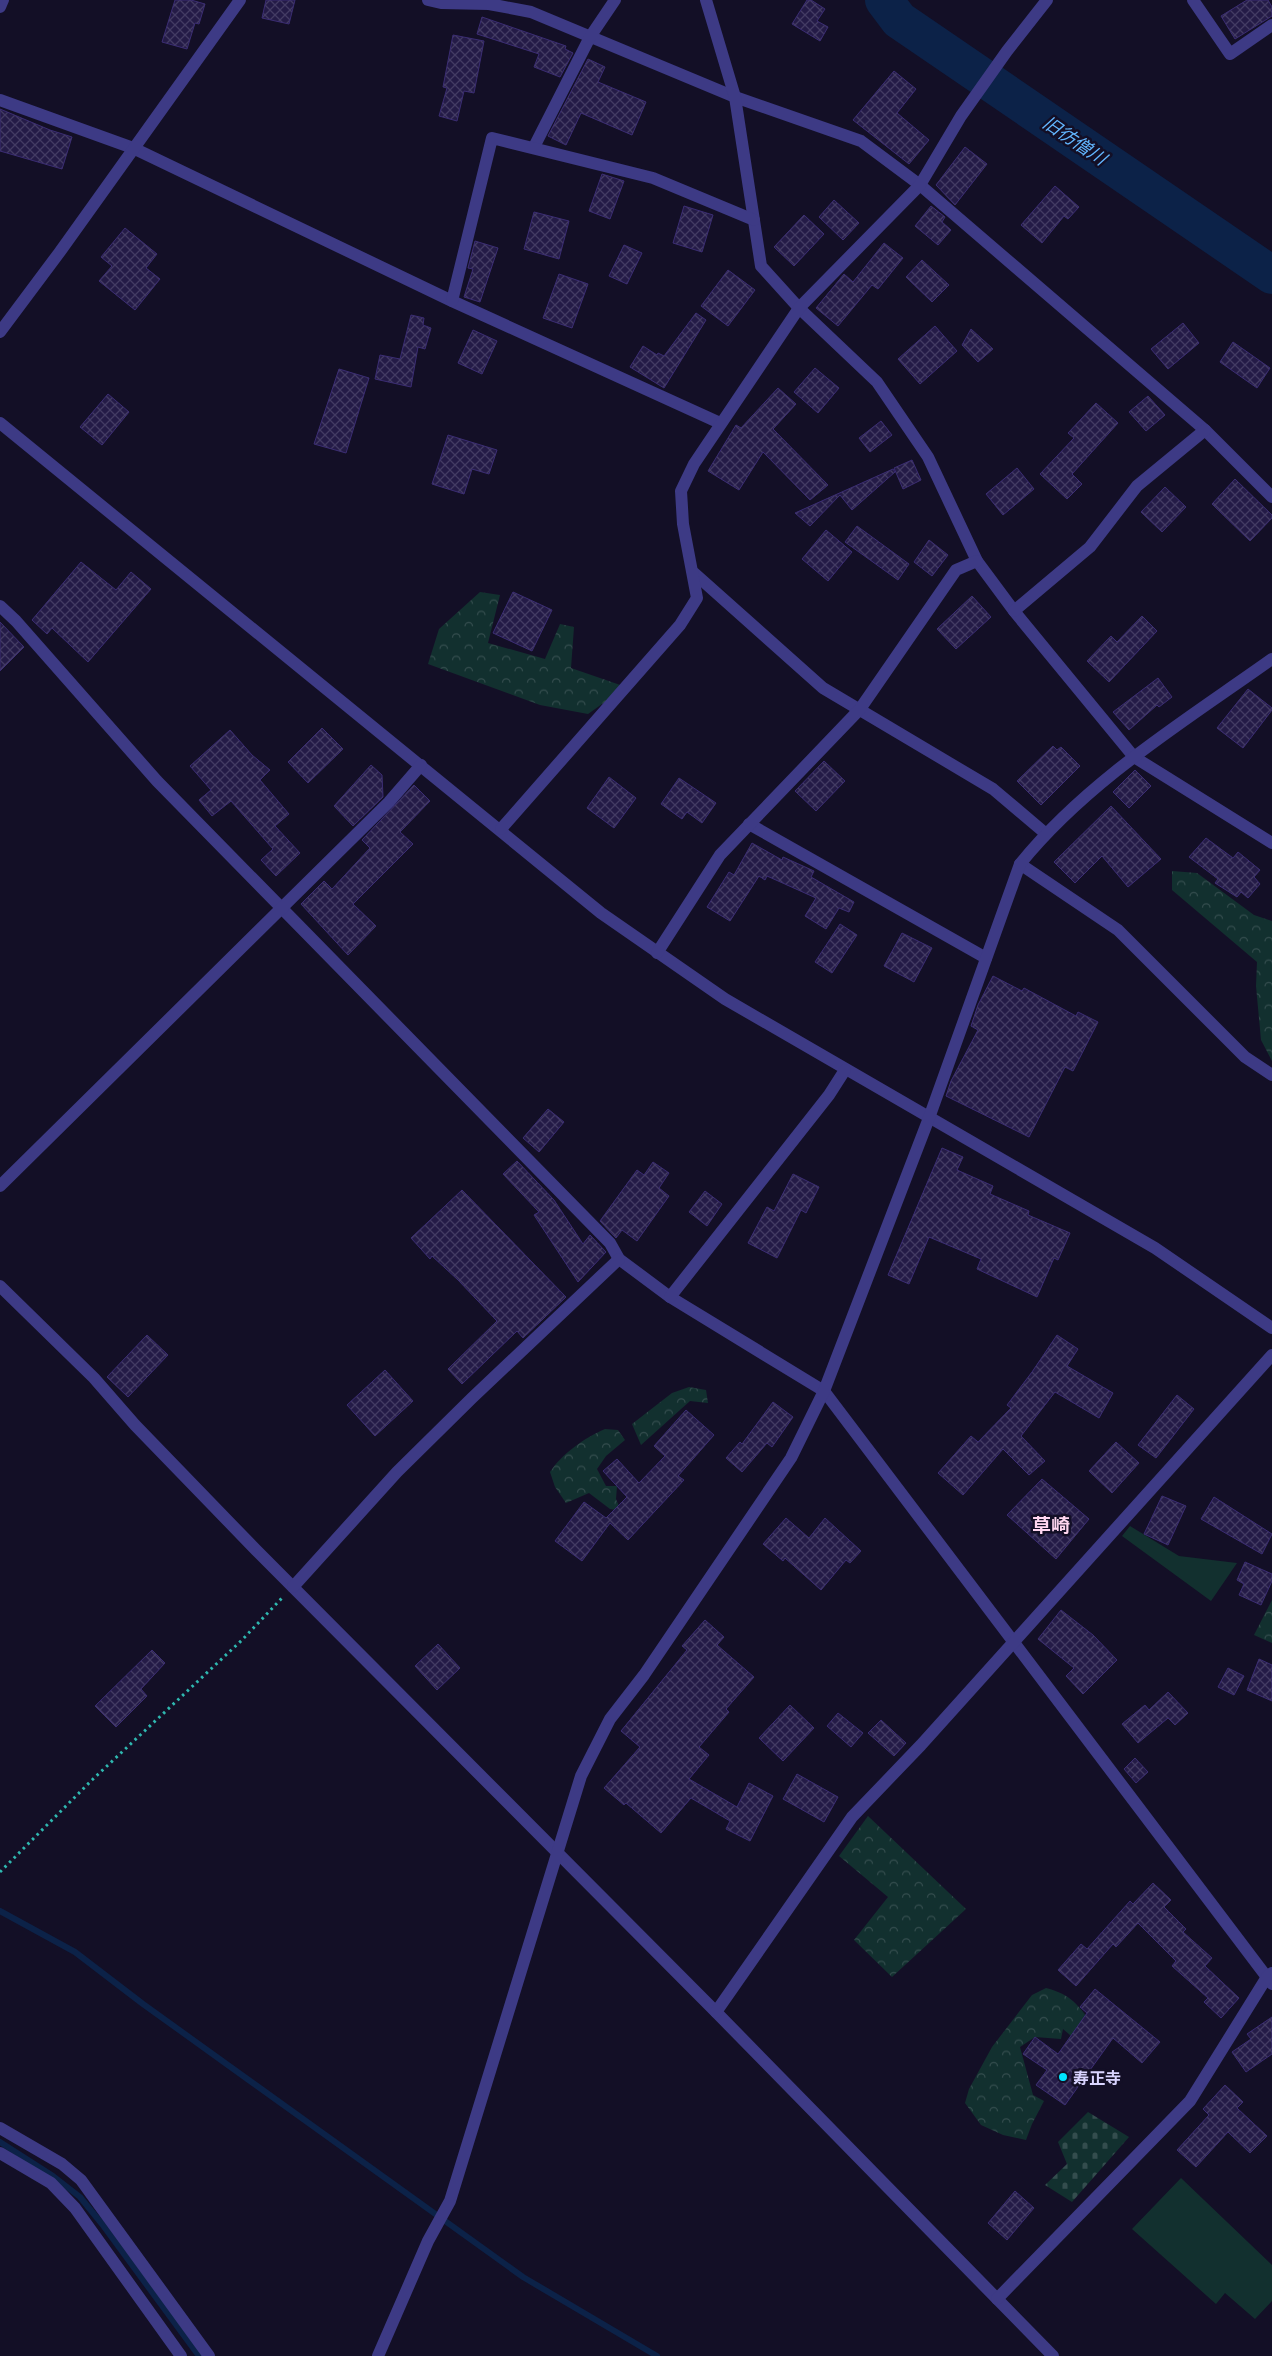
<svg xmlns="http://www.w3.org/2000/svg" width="1272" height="2356" font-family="Barlow,'Noto Sans JP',sans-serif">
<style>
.green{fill:#12302f}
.forest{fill:url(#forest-crowns)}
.cemetery{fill:url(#cemetery-stones)}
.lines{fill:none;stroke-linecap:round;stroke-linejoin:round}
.stream{stroke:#0c2248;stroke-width:6}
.river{stroke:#0c2248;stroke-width:38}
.building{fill:url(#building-cross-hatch);stroke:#3b2d73}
.path{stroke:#2fb8b0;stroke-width:3;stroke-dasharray:2.5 4;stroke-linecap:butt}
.minor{stroke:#3d3a85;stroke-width:12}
.poi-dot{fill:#00e5ff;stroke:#130f26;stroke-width:2}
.labels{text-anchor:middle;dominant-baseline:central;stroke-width:5;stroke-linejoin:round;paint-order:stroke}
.poi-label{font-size:16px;font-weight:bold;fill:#d9d4ff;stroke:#130f26;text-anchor:start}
.water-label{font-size:18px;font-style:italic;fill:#62b6ff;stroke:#130f26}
.quarter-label{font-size:19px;font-weight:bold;fill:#ffd6f0;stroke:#130f26}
</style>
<defs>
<pattern id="forest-crowns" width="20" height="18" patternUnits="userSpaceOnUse" patternTransform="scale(1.25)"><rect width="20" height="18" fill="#12302f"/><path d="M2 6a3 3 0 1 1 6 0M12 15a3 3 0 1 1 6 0" fill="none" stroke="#344d4e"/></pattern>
<pattern id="cemetery-stones" width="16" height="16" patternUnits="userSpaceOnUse" patternTransform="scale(1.25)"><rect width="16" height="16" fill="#12302f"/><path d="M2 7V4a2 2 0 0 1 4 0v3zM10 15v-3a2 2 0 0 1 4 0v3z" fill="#344d4e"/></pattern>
<pattern id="building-cross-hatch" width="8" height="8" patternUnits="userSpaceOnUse" patternTransform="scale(1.25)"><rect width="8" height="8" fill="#241b47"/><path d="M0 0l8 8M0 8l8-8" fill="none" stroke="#433b63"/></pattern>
</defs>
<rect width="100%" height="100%" fill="#130f26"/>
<g class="green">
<path d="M1130,1526L1179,1556L1237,1563L1211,1601L1122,1536Z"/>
<path d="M1181,2178L1272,2265V2301L1255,2319L1225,2293L1216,2304L1132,2229Z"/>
</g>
<g class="forest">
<path d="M480,592L500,595L488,643L545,659L560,624L574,627L571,668L626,687L588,714L540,705L428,664L439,629Z"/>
<path d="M1172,871L1197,873L1254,915L1272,921V1061L1261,1040L1256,986L1257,962L1172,890Z"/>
<path d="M689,1387L706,1390L708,1403L690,1401L641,1445L632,1424L672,1393Z"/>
<path d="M605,1429L618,1430L625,1440L606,1456L597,1469L606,1486H617L616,1499L621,1511L610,1509L589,1493L566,1503L555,1487L550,1472C562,1454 584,1438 605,1429Z"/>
<path d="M1272,1600V1643L1254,1635Z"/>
<path d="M868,1816L966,1909L892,1977L854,1940L888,1897L839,1856Z"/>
<path d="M1046,1988C1072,1995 1077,2004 1093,2025L1077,2041L1063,2029L1061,2039L1035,2037L1020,2047L1033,2095L1044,2101L1032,2124L1026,2140L1003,2135L981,2125L965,2103L969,2089L992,2047L1032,1995Z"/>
</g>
<path class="cemetery" d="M1088,2112L1129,2137L1072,2202L1045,2185L1067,2164L1058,2142Z"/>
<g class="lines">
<g class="stream">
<path d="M0,1911L75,1952L143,2004L523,2277L657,2356"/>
<path d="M0,2142L53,2176L80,2197L102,2224L199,2356"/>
</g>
<path class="river" d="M884,0L899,20L1272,275"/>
</g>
<g class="building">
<path d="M175,0H191L205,4L199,24L195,23L187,49L162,42Z"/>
<path d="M266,0H295L289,24L262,18Z"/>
<path d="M807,0H811L825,9L817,21L828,27L820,41L792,24Z"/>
<path d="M1247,0H1268L1272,7V16L1235,39L1221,16Z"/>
<path d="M482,17L566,46L565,49L573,53L560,77L534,67L539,54L477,34Z"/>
<path d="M453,35L484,41L474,93L464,91L457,121L439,116L447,88L443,87Z"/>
<path d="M588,59L605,67L598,82L646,102L632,135L581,113L566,145L548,136Z"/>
<path d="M894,71L916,89L897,113L929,140L909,164L853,120Z"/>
<path d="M0,109L50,130L72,137L62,169L0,151Z"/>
<path d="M965,147L987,164L955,205L936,185Z"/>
<path d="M602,174L624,181L610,219L589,211Z"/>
<path d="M1055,186L1079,207L1068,219L1064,216L1042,243L1021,225Z"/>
<path d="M834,200L859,223L843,240L819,217Z"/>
<path d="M684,206L713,215L702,252L673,243Z"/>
<path d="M931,206L945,217L942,222L951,230L938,245L915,226Z"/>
<path d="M534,212L569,221L559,259L524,249Z"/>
<path d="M804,215L824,234L794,266L774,247Z"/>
<path d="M125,228L157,254L146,268L160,279L135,310L99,281L112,266L101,257Z"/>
<path d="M475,241L498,248L480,302L464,297L473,269L468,268Z"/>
<path d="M884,243L903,258L878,289L872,285L838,326L816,308L844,274L853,282Z"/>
<path d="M624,245L642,253L627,284L609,276Z"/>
<path d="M922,260L949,285L932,302L906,277Z"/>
<path d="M728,270L755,290L728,326L701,306Z"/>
<path d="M559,274L588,284L572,328L543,318Z"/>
<path d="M696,313L706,320L664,388L630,367L643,346L657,355L658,353L664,356Z"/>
<path d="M411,315L424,318L423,325L431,328L425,349L418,347L411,387L375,379L380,355L400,359Z"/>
<path d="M1183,323L1199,343L1168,369L1151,349Z"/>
<path d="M935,326L957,351L920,384L898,359Z"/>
<path d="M971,329L993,349L978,362L962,345Z"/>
<path d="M473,330L497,341L482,374L458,363Z"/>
<path d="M1233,342L1270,368L1257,388L1220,362Z"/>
<path d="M815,368L839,388L818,413L794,392Z"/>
<path d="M339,369L369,378L346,453L314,444Z"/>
<path d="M778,388L796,404L773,429L828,485L810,500L763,452L739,490L708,471L736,425L741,428Z"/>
<path d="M108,394L129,412L102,445L80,427Z"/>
<path d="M1148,396L1165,415L1146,431L1129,412Z"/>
<path d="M1096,403L1118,423L1072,474L1082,484L1067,499L1040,474L1074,438L1068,433Z"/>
<path d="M881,421L892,435L870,452L859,438Z"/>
<path d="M448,435L497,450L489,474L472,469L464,494L432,484Z"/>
<path d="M912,460L921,480L903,489L894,468Z"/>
<path d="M1017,468L1034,489L1003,515L986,494Z"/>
<path d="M893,469L895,472L852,510L840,495L810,526L795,513Z"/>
<path d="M1235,479L1272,515V518L1250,541L1212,504Z"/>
<path d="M1165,487L1186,507L1162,532L1141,512Z"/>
<path d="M857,526L909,564L898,580L845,542Z"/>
<path d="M826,530L852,552L828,581L802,559Z"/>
<path d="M929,540L948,555L932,576L914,562Z"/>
<path d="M81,562L116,590L131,572L151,589L88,662L52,628L47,634L32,620Z"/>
<path d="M513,592L552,610L532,651L493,633Z"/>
<path d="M972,596L991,617L956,649L937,629Z"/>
<path d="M1142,616L1157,631L1109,682L1087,661L1111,636L1117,642Z"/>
<path d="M0,622L24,647L0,671Z"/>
<path d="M1158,678L1172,697L1159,707L1157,705L1129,730L1113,712Z"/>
<path d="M1248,689L1272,708V710L1243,748L1217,728Z"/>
<path d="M322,728L343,749L308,783L288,762Z"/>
<path d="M230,730L252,755L270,770L260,780L289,814L275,826L300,853L276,876L261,860L273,849L231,801L212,816L199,800L211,790L190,766Z"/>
<path d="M1053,746L1057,750L1061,747L1080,766L1041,805L1017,781Z"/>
<path d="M824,761L845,781L816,811L795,791Z"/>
<path d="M371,765L382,775L383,797L353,826L334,806Z"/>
<path d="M1135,770L1151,786L1129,808L1113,792Z"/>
<path d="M609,777L636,798L614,828L587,808Z"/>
<path d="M679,778L716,803L702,823L687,812L682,819L661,804Z"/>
<path d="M414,785L430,801L400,832L413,844L353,904L376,926L348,955L301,904L324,881L332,889L370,848L362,840Z"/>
<path d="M1111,806L1161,859L1128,887L1102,856L1075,883L1054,862Z"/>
<path d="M1206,838L1233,858L1238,852L1260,870L1254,877L1260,884L1248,898L1241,892L1237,897L1215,883L1218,879L1189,857Z"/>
<path d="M752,843L782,860L783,857L814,871L811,877L854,902L849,912L839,908L826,929L805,916L816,898L767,876L765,880L759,876L730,921L707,907L729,872L734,875Z"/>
<path d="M840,924L857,935L832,973L815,962Z"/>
<path d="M902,933L932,948L914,982L884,966Z"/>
<path d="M993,976L1022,991L1024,988L1076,1016L1078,1012L1098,1022L1073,1071L1065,1067L1029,1137L946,1096L951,1081L978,1030L971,1026L978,1005Z"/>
<path d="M548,1109L564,1122L539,1152L523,1138Z"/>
<path d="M942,1148L963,1157L957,1170L993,1186L990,1194L1029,1211L1028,1215L1070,1233L1058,1260L1054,1258L1037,1297L977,1269L981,1259L929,1237L909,1284L888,1275Z"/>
<path d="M517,1161L554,1200L583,1244L590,1235L606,1252L578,1282L534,1215L539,1212L503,1174Z"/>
<path d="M653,1162L669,1173L659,1188L669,1196L637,1241L622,1230L616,1238L600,1221L637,1170L644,1175Z"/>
<path d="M793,1174L819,1187L806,1213L801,1210L777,1258L748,1243L767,1207L774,1211Z"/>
<path d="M462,1190L566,1297L523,1338L517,1331L462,1384L448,1369L497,1321L458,1280L432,1256L430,1259L411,1238Z"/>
<path d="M705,1191L722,1204L707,1226L689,1212Z"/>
<path d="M147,1335L168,1355L128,1397L107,1377Z"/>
<path d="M1057,1335L1078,1349L1067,1366L1113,1393L1099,1418L1055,1392L1021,1436L1045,1461L1029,1475L1003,1449L963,1495L938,1473L971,1436L978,1442L1011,1408L1007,1405L1032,1372Z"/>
<path d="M385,1370L413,1401L375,1436L347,1405Z"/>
<path d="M1177,1395L1194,1409L1156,1458L1138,1445Z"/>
<path d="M773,1402L793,1417L772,1447L767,1443L742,1472L726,1458L740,1442L742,1444Z"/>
<path d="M686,1410L714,1435L678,1476L684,1480L628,1540L610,1523L582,1561L555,1541L584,1502L606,1518L627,1497L603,1471L617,1459L639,1483L665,1456L654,1446Z"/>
<path d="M1116,1442L1139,1463L1112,1493L1089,1471Z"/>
<path d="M1042,1479L1089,1519L1056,1559L1007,1515Z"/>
<path d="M1162,1496L1186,1506L1168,1545L1144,1534Z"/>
<path d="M1214,1497L1272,1534L1262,1554L1201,1519Z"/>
<path d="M786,1518L809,1538L825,1518L861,1551L850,1563L846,1560L821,1590L785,1558L783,1561L763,1544Z"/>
<path d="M1245,1562L1272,1574V1581L1261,1605L1239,1595L1244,1584L1237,1580Z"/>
<path d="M1061,1610L1093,1635L1117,1660L1083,1694L1066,1676L1074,1668L1038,1639Z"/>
<path d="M705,1620L724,1637L717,1645L754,1677L726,1709L729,1712L699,1747L709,1755L689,1779L737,1807L749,1783L773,1796L750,1841L726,1829L730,1821L691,1798L661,1833L626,1803L624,1805L604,1788L640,1747L621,1731L687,1650L682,1646Z"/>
<path d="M438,1644L460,1668L437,1690L415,1666Z"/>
<path d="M152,1650L165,1663L141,1689L147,1696L116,1727L95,1706Z"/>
<path d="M1259,1659L1272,1665V1701L1247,1690Z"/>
<path d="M1228,1668L1244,1676L1234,1695L1218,1687Z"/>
<path d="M1168,1692L1188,1713L1175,1725L1168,1718L1138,1743L1122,1724L1145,1705L1149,1710Z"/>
<path d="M790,1705L814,1728L783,1761L759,1738Z"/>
<path d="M838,1713L863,1733L851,1747L827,1726Z"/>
<path d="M881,1720L906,1743L894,1756L868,1733Z"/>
<path d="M1135,1758L1148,1772L1136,1783L1124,1769Z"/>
<path d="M797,1774L838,1797L824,1822L783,1799Z"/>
<path d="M1153,1883L1171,1900L1164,1907L1186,1929L1183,1932L1212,1958L1205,1966L1239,1998L1221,2018L1204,2002L1208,1998L1172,1966L1176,1961L1138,1923L1116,1947L1113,1944L1076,1986L1058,1970L1081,1944L1087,1949L1130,1901L1133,1904Z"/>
<path d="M1095,1989L1160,2042L1142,2063L1113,2038L1065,2105L1036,2085L1047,2070L1023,2054L1035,2037L1058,2054L1087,2013L1080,2007Z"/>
<path d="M1272,2017V2054L1246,2072L1232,2052L1251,2039L1247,2034Z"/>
<path d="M1225,2085L1243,2102L1237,2108L1267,2136L1250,2153L1228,2132L1196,2167L1177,2150L1209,2115L1203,2109Z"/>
<path d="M1015,2191L1034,2208L1007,2240L988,2223Z"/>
</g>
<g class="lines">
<path class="path" d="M0,1872L92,1780L242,1640L282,1598"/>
<g class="minor">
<path d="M428,0L441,3L489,4L531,12L735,97L861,141L920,185L1205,430L1272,497"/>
<path d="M706,0L735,97L761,266L799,308L877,382L928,457L977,561L1014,611L1134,757L1272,843"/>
<path d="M1193,0L1230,54L1272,25"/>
<path d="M0,7L3,0"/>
<path d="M0,100L133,148L452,301L720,423"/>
<path d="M534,147L590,37L615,0"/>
<path d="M452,301L492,138L653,178L754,220"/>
<path d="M0,332L59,253L240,0"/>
<path d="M0,423L601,913L725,999L1155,1248L1272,1328"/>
<path d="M694,573L823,688L993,789L1045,833"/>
<path d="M0,606L16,621L157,781L610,1243L619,1259L670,1297L824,1391L1272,1984"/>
<path d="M1014,611L1090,547L1137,486L1205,430"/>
<path d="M749,824L986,958"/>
<path d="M501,829L680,625L697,598L683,524L681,491L694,464L799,308L920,185L961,116L1007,51L1047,0"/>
<path d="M1020,864L1118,930L1245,1057L1272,1075"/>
<path d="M657,953L720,855L860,709L956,570L977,561"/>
<path d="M0,1186L389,802L421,765"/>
<path d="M0,1286L94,1378L135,1425L256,1550L716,2012L1053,2356"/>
<path d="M670,1297L829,1095L845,1070"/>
<path d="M293,1587L397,1472L472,1398L619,1259"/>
<path d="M716,2012L852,1817L921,1745L1272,1355"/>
<path d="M0,2128L62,2164L81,2180L209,2356"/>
<path d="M0,2153L51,2183L75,2208L181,2356"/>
<path d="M997,2299L1190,2101L1267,1977L1272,1973"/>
<path d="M378,2356L428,2241L450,2201L581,1776L610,1719L644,1675L791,1458L824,1391L929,1118L1020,864C1088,780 1185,721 1272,659"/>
</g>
</g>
<circle class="poi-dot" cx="1063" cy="2077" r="5"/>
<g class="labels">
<g class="poi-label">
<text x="1073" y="2077">寿正寺</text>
</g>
<g class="water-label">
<text transform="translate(1075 140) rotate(34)">旧彷僧川</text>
</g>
<g class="quarter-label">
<text x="1051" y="1524">草崎</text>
</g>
</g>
</svg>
